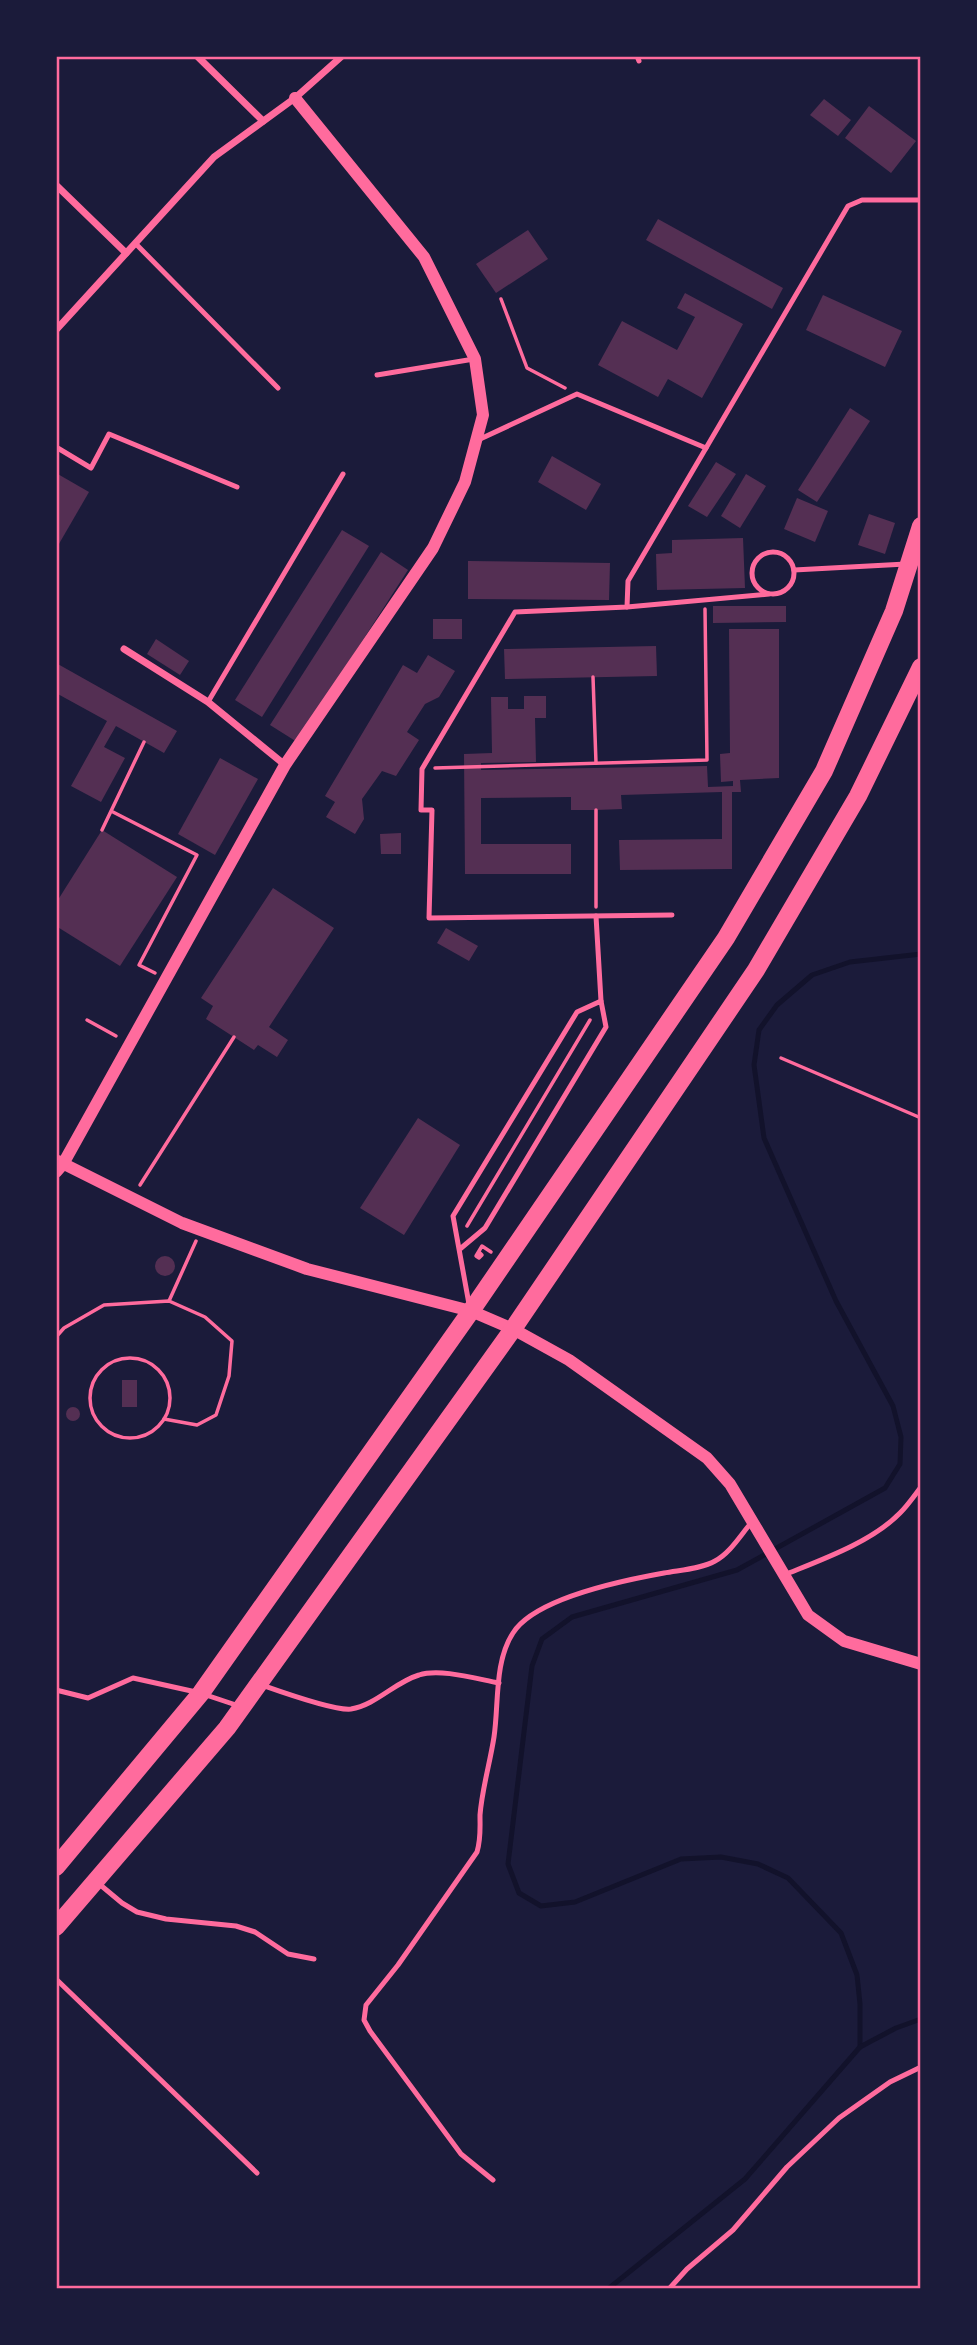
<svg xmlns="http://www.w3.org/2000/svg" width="977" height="2345" font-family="'Varela Round',sans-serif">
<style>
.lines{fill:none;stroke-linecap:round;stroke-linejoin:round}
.stream{stroke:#12122b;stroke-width:5}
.building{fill:#542f53}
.path{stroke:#ff6b9d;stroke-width:3.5}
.service{stroke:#ff6b9d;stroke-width:5}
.minor{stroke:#ff6b9d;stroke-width:7}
.tertiary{stroke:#ff6b9d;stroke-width:12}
.primary{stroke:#ff6b9d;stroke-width:18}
.neatline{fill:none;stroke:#ff6b9d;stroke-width:2.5}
</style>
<rect width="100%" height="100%" fill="#1b1b3a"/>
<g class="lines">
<g class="stream">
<path d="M860,2047V2004L857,1975L841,1933L788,1878L758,1864L721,1857L681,1859L575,1902L541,1906L519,1893L508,1864L532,1666L542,1639L572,1617L737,1570L885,1488L900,1464L901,1437L893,1406L836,1301L764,1138L754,1065L759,1030L777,1005L812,975L850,962L921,954"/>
<path d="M608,2289L745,2179L860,2047L896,2028L921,2019"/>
</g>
</g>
<g class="building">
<path d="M824,99L851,120L838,136L810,115Z"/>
<path d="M869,106L916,141L891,173L845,138Z"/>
<path d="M658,219L783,288L772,309L646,240Z"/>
<path d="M528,230L548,259L496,293L476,264Z"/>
<path d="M685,293L743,324L702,398L668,379L658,397L598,365L622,321L677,350L695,317L677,308Z"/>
<path d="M823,295L902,331L885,367L806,330Z"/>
<path d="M850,408L870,421L817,502L798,490Z"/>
<path d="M552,456L601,484L586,510L538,482Z"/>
<path d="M716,462L736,474L707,517L688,506Z"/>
<path d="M56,473L89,492L56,549Z"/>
<path d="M746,474L766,486L740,528L721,516Z"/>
<path d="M797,498L828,511L815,542L784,529Z"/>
<path d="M869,514L895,523L885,554L858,545Z"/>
<path d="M342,530L369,546L262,717L235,700Z"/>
<path d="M743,538L745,588L657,590L656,554L672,553V540Z"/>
<path d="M381,552L408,570L297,742L270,725Z"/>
<path d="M468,561L610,563L609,600L468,599Z"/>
<path d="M713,606H786V622L713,623Z"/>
<rect x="433" y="619" width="29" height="20"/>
<path d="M729,629H779V778L740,780L741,792H732V869L620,870L619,840L722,839V792L621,795L622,809L596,810H571V797L481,798V844H571V874H465L464,754L492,753L491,697H508V709H524V696H546V718H535L536,762L481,763V770L707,766L708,787L733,786V781L721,782L720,754L730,753Z"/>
<path d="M156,639L189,661L180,675L147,654Z"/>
<path d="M656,646L657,676L505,679L504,649Z"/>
<path d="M428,655L455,671L439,697L425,704L407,732L419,740L396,776L382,771L362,799L364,819L355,834L326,817L335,802L325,796L403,665L417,673Z"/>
<path d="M56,663L177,731L164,753L116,726L104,747L125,758L101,802L71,786L107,721L56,693Z"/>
<path d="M220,758L258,779L215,855L178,834Z"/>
<path d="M102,830L177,877L120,966L56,926V903Z"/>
<path d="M401,833V854H381L380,834Z"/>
<path d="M273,888L334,928L269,1027L288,1040L277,1057L258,1045L254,1050L206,1019L213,1006L201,998Z"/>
<path d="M446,928L478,946L469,961L437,943Z"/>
<path d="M418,1118L460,1145L404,1235L360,1208Z"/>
<circle cx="165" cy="1266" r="10"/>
<rect x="122" y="1380" width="15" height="27"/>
<circle cx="73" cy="1414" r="7"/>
</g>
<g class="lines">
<g class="path">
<path d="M501,299L527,368L565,388"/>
<path d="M593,677L596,763"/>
<path d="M435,768L707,760L705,609"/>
<path d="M596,810V907"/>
<path d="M113,812L197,855L139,965L155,973"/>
<path d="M102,830L144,742"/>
<path d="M87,1020L116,1036"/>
<path d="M781,1058L921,1118"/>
<path d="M140,1185L234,1037"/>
<path d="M467,1226L590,1020"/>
<path d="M479,1256L480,1253L482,1255L479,1258L476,1256L482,1246L491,1252"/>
<path d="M169,1301L196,1241"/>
<path d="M56,1337L64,1328L104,1305L169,1301L205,1317L232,1341L229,1376L216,1415L197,1425L164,1419"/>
<circle cx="130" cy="1398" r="40"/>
</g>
<g class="service">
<path d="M637,56L639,61"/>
<path d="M135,243L278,388"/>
<path d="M377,375L474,359"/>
<path d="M478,440L577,394L706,448"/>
<path d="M56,447L91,468L109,434L237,487"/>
<circle cx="773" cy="573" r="21"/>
<path d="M794,570L906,564"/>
<path d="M627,607L769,594"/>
<path d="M208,702L343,474"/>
<path d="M672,915L429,918L432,810H421L422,769L515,612L627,607L628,581L848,206L862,200H921"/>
<path d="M596,916L601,1001"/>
<path d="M460,1249L485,1228L606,1027L601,1001L577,1012L453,1216L469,1304"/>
<path d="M784,1575C821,1560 872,1542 900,1513C908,1505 914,1496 921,1487"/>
<path d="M262,1685C279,1691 335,1711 351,1709C376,1705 395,1682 419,1675C440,1668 477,1679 499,1683"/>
<path d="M56,1690L88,1698L133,1678L196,1692"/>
<path d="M206,1695L239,1706"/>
<path d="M98,1883L122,1903L137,1912L166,1919L236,1926L255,1932L288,1954L314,1959"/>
<path d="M56,1979L257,2173"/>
<path d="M493,2180L461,2154L370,2031L364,2020L366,2005L398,1965L477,1852C481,1839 480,1829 480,1815C482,1789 490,1763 494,1737C499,1704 494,1662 513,1633C535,1598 625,1580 664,1573C680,1570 701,1569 715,1561C730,1553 740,1536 751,1523"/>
<path d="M669,2289L687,2269L733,2230L787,2167L839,2118L890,2082L921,2067"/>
</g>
<g class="minor">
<path d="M197,56L263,121"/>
<path d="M56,185L126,253"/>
<path d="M56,330L214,157L295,98L342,56"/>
<path d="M124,649L208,702L285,765"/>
</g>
<g class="tertiary">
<path d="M58,1161L182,1223L307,1269L471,1311L513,1329L569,1360L707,1458L730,1484L808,1615L844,1641L921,1664"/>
<path d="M56,1172L63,1164L285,765L433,548L465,482L483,415L475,359L424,257L295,98"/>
</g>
<g class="primary">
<path d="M56,1867L201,1693L471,1311L726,938L824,771L894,611L921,526"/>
<path d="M56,1927L227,1728L513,1329L756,970L858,796L921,667"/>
</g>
</g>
<rect width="977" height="2345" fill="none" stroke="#1b1b3a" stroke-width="116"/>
<rect x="58" y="58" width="861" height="2229" class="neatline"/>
</svg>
